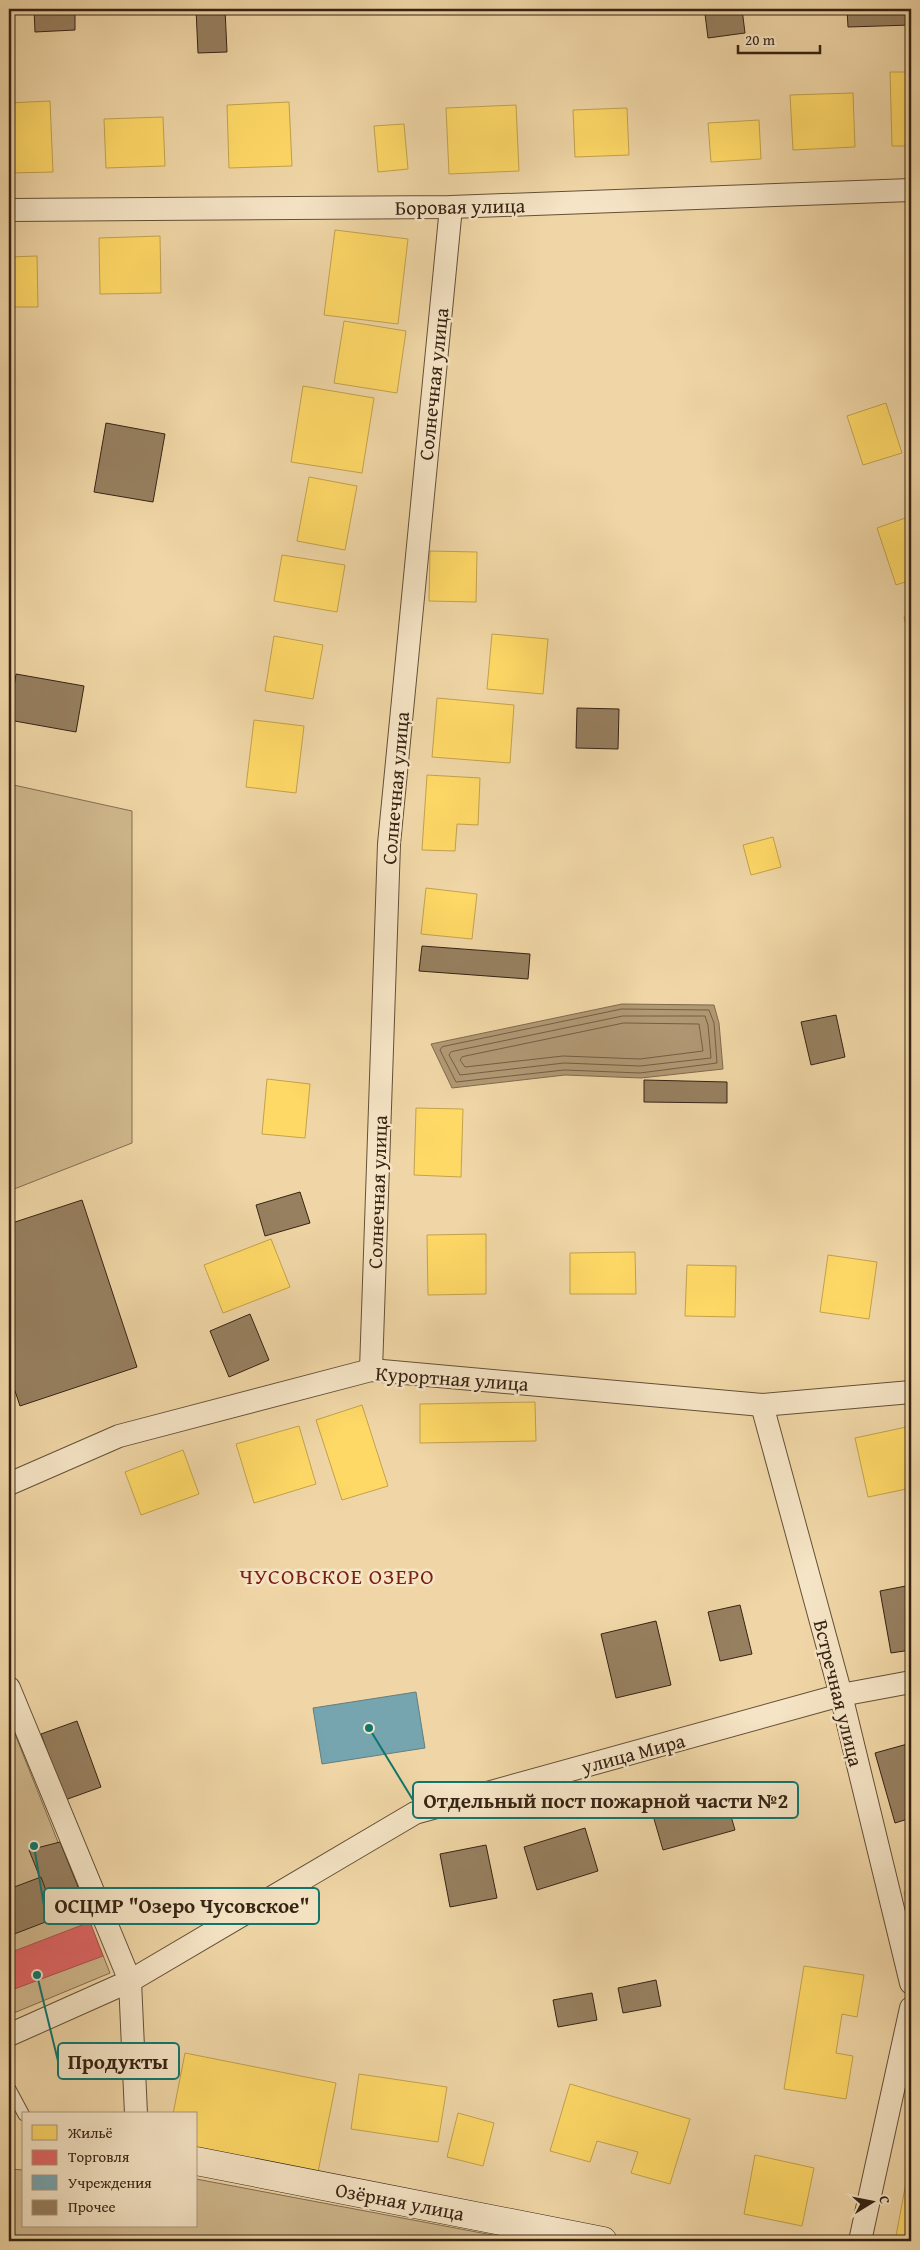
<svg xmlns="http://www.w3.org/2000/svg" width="920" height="2250" font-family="'Gentium Book Plus',serif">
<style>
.green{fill:#d0b88d;stroke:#836e50}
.water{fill:#b19974;stroke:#806a4e}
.homes{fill:#ffd966;stroke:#c3a24d}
.shops{fill:#e06666;stroke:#ad524d}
.public{fill:#76a5af;stroke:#637e80}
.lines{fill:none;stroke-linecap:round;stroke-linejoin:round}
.shore{stroke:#745e44;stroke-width:1}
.building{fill:#978060;stroke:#362314}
.lane-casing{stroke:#645038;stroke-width:13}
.street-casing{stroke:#645038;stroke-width:24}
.secondary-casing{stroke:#362314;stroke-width:29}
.lane{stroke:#f5e4c5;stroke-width:11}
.street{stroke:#f5e4c5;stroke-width:22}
.secondary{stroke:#f5e4c5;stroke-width:28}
.labels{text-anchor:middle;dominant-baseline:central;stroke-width:5;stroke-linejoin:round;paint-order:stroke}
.street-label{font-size:20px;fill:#362314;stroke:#f5e4c5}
.quarter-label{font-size:22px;letter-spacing:1px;fill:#7a1f14;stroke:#f5e4c5}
.leader{fill:none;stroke:#0f766e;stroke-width:2}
.callout-dot{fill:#0f766e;stroke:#f5e4c5;stroke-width:2}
.callout{fill:#f5e4c5;stroke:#0f766e;stroke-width:2}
.callout-label{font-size:21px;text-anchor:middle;font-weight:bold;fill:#362314}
</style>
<rect width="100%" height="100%" fill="#f0d6a6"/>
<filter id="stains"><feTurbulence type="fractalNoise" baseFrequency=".004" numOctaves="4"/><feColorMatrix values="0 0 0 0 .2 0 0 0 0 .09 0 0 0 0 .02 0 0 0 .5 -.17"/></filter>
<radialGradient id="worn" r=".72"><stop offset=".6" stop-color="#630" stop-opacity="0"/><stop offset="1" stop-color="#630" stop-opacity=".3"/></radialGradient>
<g class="green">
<path d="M9,784L132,811V1143L9,1191Z"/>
<path d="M9,1719L110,1973L9,2015Z"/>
<path d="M9,2169L24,2170V2226H196V2179L524,2241H9Z"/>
</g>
<path class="water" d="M622,1004L714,1005L719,1023L723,1069L641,1078L565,1075L452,1088L431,1044Z"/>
<g class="homes">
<path d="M890,72H911V146H892Z"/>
<path d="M853,93L855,147L793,150L790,95Z"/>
<path d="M50,101L53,172L9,173V103Z"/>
<path d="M289,102L292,166L229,168L227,105Z"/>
<path d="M516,105L519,171L449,174L446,108Z"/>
<path d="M627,108L629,155L575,157L573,110Z"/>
<path d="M163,117L165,166L106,168L104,119Z"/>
<path d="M759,120L761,159L711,162L708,123Z"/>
<path d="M404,124L408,169L378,172L374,126Z"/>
<path d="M335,230L408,239L398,324L324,315Z"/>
<path d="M160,236L161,293L100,294L99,238Z"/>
<path d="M37,256L38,307H9V257Z"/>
<path d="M344,321L406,331L397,393L334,383Z"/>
<path d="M303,386L374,398L362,473L291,462Z"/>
<path d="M886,403L902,453L863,465L847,416Z"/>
<path d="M309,477L357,486L345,550L297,541Z"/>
<path d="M911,516V580L896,585L877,528Z"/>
<path d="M430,551L477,552L476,602L429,601Z"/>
<path d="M282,555L345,565L337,612L274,601Z"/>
<path d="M911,615V648L904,617Z"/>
<path d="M492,634L548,639L543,694L487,689Z"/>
<path d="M274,636L323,645L313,699L265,691Z"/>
<path d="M437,698L514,705L510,763L432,757Z"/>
<path d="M254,720L304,726L296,793L246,787Z"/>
<path d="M427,775L480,778L478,825L457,824L455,851L422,850Z"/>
<path d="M773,837L781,867L751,875L743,845Z"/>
<path d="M426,888L477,894L472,939L421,934Z"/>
<path d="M267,1079L310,1084L305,1138L262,1134Z"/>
<path d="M416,1108L463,1109L461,1177L414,1175Z"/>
<path d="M486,1234V1294L428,1295L427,1235Z"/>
<path d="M271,1239L290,1287L223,1313L204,1265Z"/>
<path d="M635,1252L636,1294H570V1253Z"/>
<path d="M828,1255L877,1262L869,1319L820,1312Z"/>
<path d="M687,1265L736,1266L735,1317L685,1316Z"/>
<path d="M535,1402L536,1441L420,1443V1404Z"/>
<path d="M362,1405L388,1486L342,1500L316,1420Z"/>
<path d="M299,1426L316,1484L254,1503L236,1444Z"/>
<path d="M911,1426V1488L868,1497L855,1438Z"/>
<path d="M183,1450L199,1494L141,1515L125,1472Z"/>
<path d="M911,1890V1922L904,1892Z"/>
<path d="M804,1966L864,1975L857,2017L842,2014L836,2053L853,2056L846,2099L784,2089Z"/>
<path d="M185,2053L336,2083L318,2172L196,2147V2114H173Z"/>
<path d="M359,2074L447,2087L438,2142L351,2129Z"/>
<path d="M570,2084L690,2119L670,2184L631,2173L638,2152L597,2141L590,2162L550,2151Z"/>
<path d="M458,2113L494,2123L483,2166L447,2157Z"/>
<path d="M755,2155L814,2168L802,2226L744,2214Z"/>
<path d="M907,2177H911V2239L896,2236Z"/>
</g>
<path class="shops" d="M90,1922L103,1956L9,1991V1953Z"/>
<path class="public" d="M416,1692L425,1748L322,1764L313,1708Z"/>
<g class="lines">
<g class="shore">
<path d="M622,1009L709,1010L714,1023L717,1063L640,1073L564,1070L456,1082L440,1050L442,1047Z"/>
<path d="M623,1016H705L708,1025L711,1058L640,1066L564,1063L460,1075L449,1055L451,1052Z"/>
<path d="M624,1023L699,1024L703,1051L640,1059L563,1056L465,1067L460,1060L462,1057Z"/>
</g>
</g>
<g class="building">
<path d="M34,9H75V30L35,32Z"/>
<path d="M196,9H225L227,52L198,53Z"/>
<path d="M742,9L745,33L708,38L705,14Z"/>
<path d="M847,9H911V25L848,27Z"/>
<path d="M106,423L165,434L153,502L94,492Z"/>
<path d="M16,674L84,686L76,732L9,720Z"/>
<path d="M577,708L619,709L618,749L576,748Z"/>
<path d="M422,946L530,954L528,979L419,971Z"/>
<path d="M836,1015L845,1057L811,1065L801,1022Z"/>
<path d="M644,1080L727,1082V1103L644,1102Z"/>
<path d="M300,1192L310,1223L265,1236L256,1205Z"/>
<path d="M82,1200L137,1367L20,1406L9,1373V1224Z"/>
<path d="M250,1314L269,1360L229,1377L210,1331Z"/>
<path d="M911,1585V1650L891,1653L880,1591Z"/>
<path d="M740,1605L752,1654L720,1661L708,1612Z"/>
<path d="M656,1621L671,1685L616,1698L601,1634Z"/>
<path d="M77,1721L101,1787L65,1800L41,1734Z"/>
<path d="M911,1743V1818L895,1823L875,1753Z"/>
<path d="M724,1792L735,1830L663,1850L652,1812Z"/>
<path d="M585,1828L598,1871L537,1890L524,1847Z"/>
<path d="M60,1842L91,1919L56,1918L29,1850Z"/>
<path d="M486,1845L497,1898L450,1907L440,1854Z"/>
<path d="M41,1877L56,1918L9,1936V1889Z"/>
<path d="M656,1980L661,2006L623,2013L618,1988Z"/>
<path d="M592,1993L597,2020L558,2027L553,2000Z"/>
</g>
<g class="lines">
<defs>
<path id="lane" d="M9,2087L24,2115"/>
<g id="street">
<path d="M9,210L451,207L911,190"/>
<path d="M371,1370L389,844L451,207"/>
<path d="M762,1405L841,1695L911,1983"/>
<path d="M9,1484L119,1436L371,1370L762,1405L911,1392"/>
<path d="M9,1688L130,1981L136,2114"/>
<path d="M9,2035L130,1981L415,1813L841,1695L911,1682"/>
<path d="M860,2241L911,2008"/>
</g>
<path id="secondary" d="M196,2161L603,2241"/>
</defs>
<use href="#lane" class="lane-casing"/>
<use href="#street" class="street-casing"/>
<use href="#secondary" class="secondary-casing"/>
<use href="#lane" class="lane"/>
<use href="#street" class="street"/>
<use href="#secondary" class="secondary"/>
</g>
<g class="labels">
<g class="street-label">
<text transform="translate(460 206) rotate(-1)">Боровая улица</text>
<text transform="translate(433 384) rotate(-84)">Солнечная улица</text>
<text transform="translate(395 788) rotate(-85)">Солнечная улица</text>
<text transform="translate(377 1192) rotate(-88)">Солнечная улица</text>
<text transform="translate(452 1378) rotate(4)">Курортная улица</text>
<text transform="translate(839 1693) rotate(76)">Встречная улица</text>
<text transform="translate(633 1753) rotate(-15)">улица Мира</text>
<text transform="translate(400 2201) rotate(11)">Озёрная улица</text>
</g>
<g class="quarter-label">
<text x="337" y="1576">ЧУСОВСКОЕ ОЗЕРО</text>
</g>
</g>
<path class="leader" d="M369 1728L413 1800M34 1846L44 1906M37 1975L58 2061"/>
<g class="callout-dot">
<circle cx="369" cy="1728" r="5"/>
<circle cx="34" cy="1846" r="5"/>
<circle cx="37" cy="1975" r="5"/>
</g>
<g class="callout">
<rect x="413" y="1782" width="385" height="36" rx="5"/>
<rect x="44" y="1888" width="275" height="36" rx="5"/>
<rect x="58" y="2043" width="121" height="36" rx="5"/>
</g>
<g class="callout-label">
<text x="606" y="1808">Отдельный пост пожарной части №2</text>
<text x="182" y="1913">ОСЦМР "Озеро Чусовское"</text>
<text x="118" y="2069">Продукты</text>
</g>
<rect width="920" height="2250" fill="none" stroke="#f0d6a6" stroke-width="30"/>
<rect x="10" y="10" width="900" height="2230" fill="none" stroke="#362314" stroke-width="2.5"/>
<rect x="15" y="15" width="890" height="2220" fill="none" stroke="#362314"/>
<rect x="22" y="2112" width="175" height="115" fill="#f5e4c5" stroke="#a9977e"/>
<rect x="32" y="2125" width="25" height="15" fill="#ffd966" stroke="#a9977e"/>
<text x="68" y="2138" font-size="15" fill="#362314">Жильё</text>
<rect x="32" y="2150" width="25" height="15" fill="#e06666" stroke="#a9977e"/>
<text x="68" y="2162" font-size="15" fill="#362314">Торговля</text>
<rect x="32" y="2175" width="25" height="15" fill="#76a5af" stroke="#a9977e"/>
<text x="68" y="2188" font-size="15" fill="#362314">Учреждения</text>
<rect x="32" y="2200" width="25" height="15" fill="#978060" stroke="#a9977e"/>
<text x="68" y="2212" font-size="15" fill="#362314">Прочее</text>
<g transform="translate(872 2202) rotate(80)" stroke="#f5e4c5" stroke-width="4" paint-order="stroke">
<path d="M0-4L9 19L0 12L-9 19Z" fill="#362314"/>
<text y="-8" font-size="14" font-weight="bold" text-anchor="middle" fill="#362314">С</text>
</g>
<path d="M738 45v8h82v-8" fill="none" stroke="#362314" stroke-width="2.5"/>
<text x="745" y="45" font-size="15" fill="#362314" stroke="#f5e4c5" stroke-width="4" paint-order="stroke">20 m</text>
<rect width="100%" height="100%" filter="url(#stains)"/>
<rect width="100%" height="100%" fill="url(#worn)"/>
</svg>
